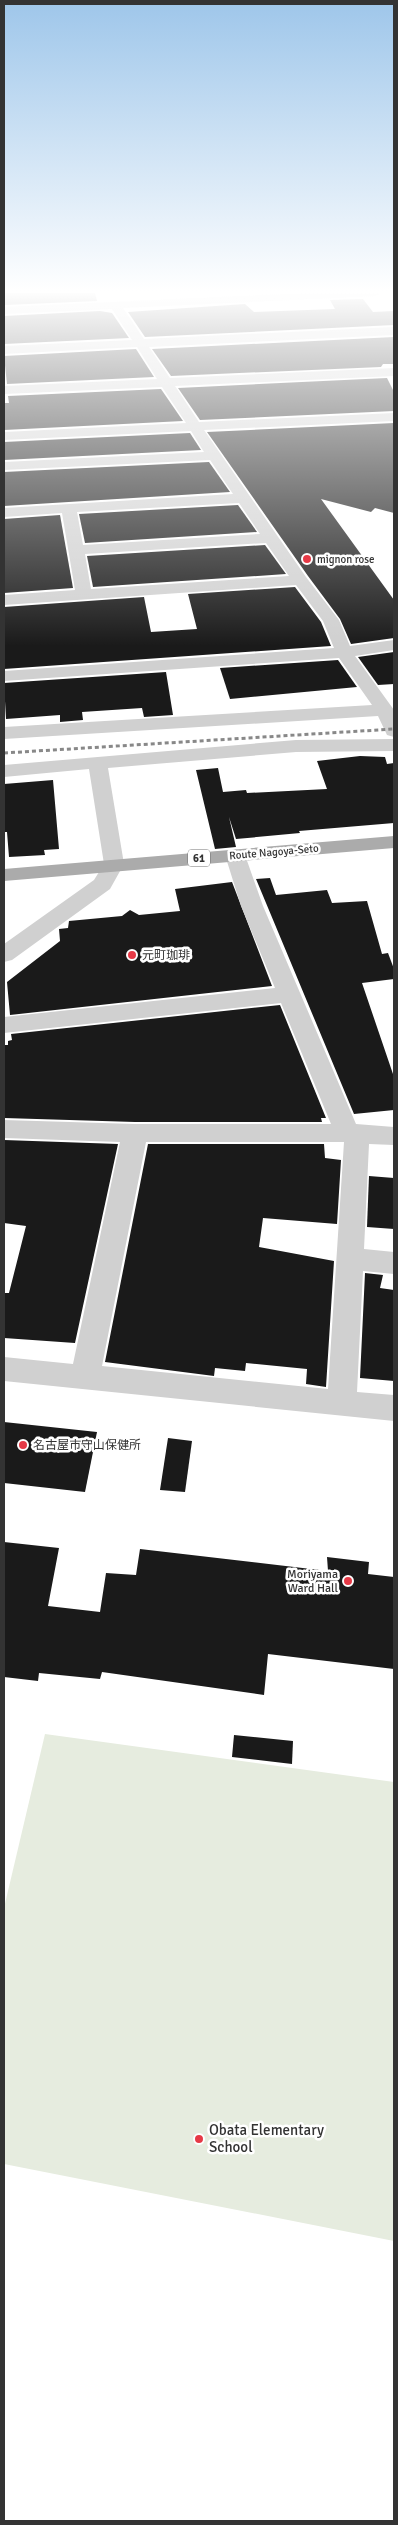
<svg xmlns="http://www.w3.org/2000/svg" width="398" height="2525" font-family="Signika,'Noto Sans JP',sans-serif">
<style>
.green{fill:#e6ecdf}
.building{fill:#1a1a1a}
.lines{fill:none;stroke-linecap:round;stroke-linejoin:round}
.minor{fill:#d0d0d0;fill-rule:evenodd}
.major{fill:#ababab;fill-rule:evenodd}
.rail{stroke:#888;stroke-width:3;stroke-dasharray:4 3;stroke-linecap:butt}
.poi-dot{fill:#e63946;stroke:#fff;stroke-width:2}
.labels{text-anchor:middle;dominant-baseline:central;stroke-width:5;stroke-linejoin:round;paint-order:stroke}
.far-poi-label{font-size:11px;fill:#333;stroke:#fff;text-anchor:start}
.far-street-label{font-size:11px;fill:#333;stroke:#fff}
.shield{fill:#fff;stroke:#707070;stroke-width:1}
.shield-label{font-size:11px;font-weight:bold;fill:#333}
.poi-label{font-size:12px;fill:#333;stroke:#fff;text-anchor:start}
.near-poi-label{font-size:15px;fill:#333;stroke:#fff;text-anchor:start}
</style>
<rect width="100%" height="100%" fill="#fff"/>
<path class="green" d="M45,1734L394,1782V2241L4,2164V1908Z"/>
<g class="building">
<path d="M4,293H95L97,301L4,305Z"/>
<path d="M363,299L373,312L394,311V325L145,337L128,312L245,304L254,312L335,309L330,300Z"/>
<path d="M100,311L112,313L129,338L4,344V316Z"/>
<path d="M394,337V364H383L381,367L171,376L152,349Z"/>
<path d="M136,349L154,377L7,384L4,356Z"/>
<path d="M387,378L394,392V411L200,420L178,388Z"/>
<path d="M161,389L183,421L4,430V403H9L8,396Z"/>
<path d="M394,423V513L375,508L371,512L321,499L394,600V638L351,644L340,619L308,576L207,432Z"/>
<path d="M190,433L201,450L4,460V442Z"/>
<path d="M209,462L230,492L4,506V472Z"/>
<path d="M238,505L257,532L85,543L79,514Z"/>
<path d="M60,515L73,588L4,593V519Z"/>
<path d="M265,545L286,574L93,587L87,556Z"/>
<path d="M295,587L321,622L331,646L4,669V607L144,597L151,632L197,629L188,594Z"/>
<path d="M394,652V684L378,685L358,657Z"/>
<path d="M338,660L357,687L230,699L220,668Z"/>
<path d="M166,672L173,715L144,717L142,708L82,712L83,720L60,722V715L6,719L4,683Z"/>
<path d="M360,756L385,757L387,764L394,763V823L299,831L300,833L236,839L229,817L236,847L215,849L196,770L218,768L223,792L246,790L247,793L327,789L317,761Z"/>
<path d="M53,780L59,849L44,850L45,855L9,857L7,832H4V784Z"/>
<path d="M270,878L276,895L327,890L332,903L367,901L382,954L388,953L394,969V979L362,983L394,1077V1110L354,1114L256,879Z"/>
<path d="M232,882L272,986L10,1015L7,982L60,941L59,929L68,928L69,921L122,916L130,910L139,915L180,911L175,889Z"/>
<path d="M280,1005L326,1118H321L322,1122H135L4,1118V1045H8V1041L12,1040L11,1034Z"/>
<path d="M4,1140L118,1144L75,1343L4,1338V1293H9L26,1226L4,1223Z"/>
<path d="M148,1144H324L325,1158L341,1160L337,1224L263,1218L259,1247L334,1261L326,1387L306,1384L307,1369L246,1363L245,1371L215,1368L214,1376L105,1362Z"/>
<path d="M369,1176L394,1178V1229L367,1227Z"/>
<path d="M365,1273L383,1275L380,1288L394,1290V1381L360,1378Z"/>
<path d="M4,1422L97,1432L85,1492L4,1483Z"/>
<path d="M168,1438L192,1441L185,1492L160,1490Z"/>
<path d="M4,1542L59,1548L48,1606L100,1612L106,1573L136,1575L140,1549L328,1571L327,1557L369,1562L368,1574L394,1577V1669L268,1654L264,1695L102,1672L100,1679L39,1673L38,1681L4,1677Z"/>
<path d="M234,1735L293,1741L292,1764L232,1757Z"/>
</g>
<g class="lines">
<g class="minor">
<path d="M302,293H382L376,296L123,308L144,339L394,327V335L149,347L170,378L394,368V376L175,386L199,422L394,413V421L204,430L306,577L339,620L350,646L394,640V650L355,656L394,710V737L387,735L378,716L4,739V727L372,705L339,658L4,681V671L334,648L323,621L296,585L4,605V595L75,590L62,513L4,517V508L233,494L210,460L4,470V462L204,452L191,431L4,440V432L186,423L162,387L4,394V386L157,379L137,347L4,354V346L132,340L112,309L4,314V307ZM239,503L260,534L83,545L77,512ZM266,543L289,576L91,589L85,554Z"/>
<path d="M394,739V751L296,752L108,768L124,864L110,889L12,960L4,962V944L94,880L104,864L89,769L4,777V765L296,740Z"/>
<path d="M235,849L242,851L245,855L263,906L356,1124L394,1127V1145L369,1144L364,1249L394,1252V1274L363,1271L357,1392L394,1395V1421L4,1381V1357L73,1364L120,1142L4,1138V1120L135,1124H331L281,1003L4,1033V1017L275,988L241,906L225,855L228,851ZM146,1142H344L328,1389L102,1366Z"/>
</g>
<path class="major" d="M394,836V848L4,881V869Z"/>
<path class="rail" d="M4,753L394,729"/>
</g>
<linearGradient id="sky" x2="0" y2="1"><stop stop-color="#9ec6ea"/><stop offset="0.45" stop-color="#fff"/><stop offset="1" stop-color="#fff" stop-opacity="0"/></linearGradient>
<rect width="398" height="646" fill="url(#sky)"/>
<g class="poi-dot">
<circle cx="307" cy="559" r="5"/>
<circle cx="132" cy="955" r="5"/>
<circle cx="23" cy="1445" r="5"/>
<circle cx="348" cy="1581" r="5"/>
<circle cx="199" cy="2139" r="5"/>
</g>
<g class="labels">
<g class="far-poi-label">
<text x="317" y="559">mignon rose</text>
</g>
<g class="far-street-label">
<text transform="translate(274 852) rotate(-5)">Route Nagoya-Seto</text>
</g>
<rect class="shield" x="188" y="849.5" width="22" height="17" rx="4"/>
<g class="shield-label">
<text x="199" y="858">61</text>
</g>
<g class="poi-label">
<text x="142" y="955">元町珈琲</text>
<text x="33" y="1445">名古屋市守山保健所</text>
<text x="338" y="1574" text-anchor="end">Moriyama<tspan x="338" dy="14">Ward Hall</tspan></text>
</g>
<g class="near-poi-label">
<text x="209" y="2130">Obata Elementary<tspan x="209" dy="17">School</tspan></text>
</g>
</g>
<rect width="398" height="2525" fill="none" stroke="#333333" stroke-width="10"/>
</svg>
